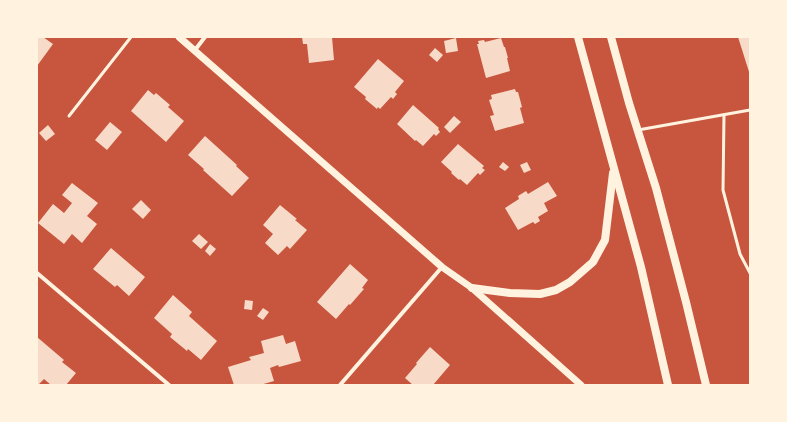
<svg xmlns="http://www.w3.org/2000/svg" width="787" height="422" font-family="'Exo 2',sans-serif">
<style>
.building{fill:#f7dbc8}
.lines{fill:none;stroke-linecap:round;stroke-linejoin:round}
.service{stroke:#fff3e0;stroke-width:3}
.minor{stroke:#fff3e0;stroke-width:4}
.tertiary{stroke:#fff3e0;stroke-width:7}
.secondary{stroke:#fff3e0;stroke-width:8}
</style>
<rect width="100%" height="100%" fill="#c8553d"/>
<g class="building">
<path d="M37,37H43L53,44L37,66Z"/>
<path d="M302,37H332L334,60L309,63L307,44H303Z"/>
<path d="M738,37H750V75Z"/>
<path d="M456,38L458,51L446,53L444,41Z"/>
<path d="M501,38L504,47H505L508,58H507L510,71L486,78L477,44H479L478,41L484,40L485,42Z"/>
<path d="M435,48L443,55L437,62L429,55Z"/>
<path d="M378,59L404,81L395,92L397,94L393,99L391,97L380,109L378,107L377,109L365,99L366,97L354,87Z"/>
<path d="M515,89L516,92H518L522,107L520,108L524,123L495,131L490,116L494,115L489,100L492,99L491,95Z"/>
<path d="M148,90L154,95L156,93L170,105L168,107L184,121L166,142L131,111Z"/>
<path d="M413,105L439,128L438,129L440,132L436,136L434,134L423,146L416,140L415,141L397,124Z"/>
<path d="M454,116L461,122L450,133L444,127Z"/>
<path d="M110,122L122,132L107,150L95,140Z"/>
<path d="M48,125L55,134L46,141L39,133Z"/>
<path d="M205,136L237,165L236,166L249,178L232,196L203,170L204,169L188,155Z"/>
<path d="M458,144L484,166L482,168L485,170L480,175L478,173L467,185L460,179L459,180L451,173L452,172L441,162Z"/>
<path d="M503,162L509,167L505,171L499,167Z"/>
<path d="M527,162L531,170L524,173L520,165Z"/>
<path d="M548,182L557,196L544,203L548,211L538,217L540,221L535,224L533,222L518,230L505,208L519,199L518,196L526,191L528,194Z"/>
<path d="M72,183L98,203L87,216L97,224L82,243L72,234L64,244L38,223L53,204L64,213L72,203L62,195Z"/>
<path d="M141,200L151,210L143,219L132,209Z"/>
<path d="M280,205L297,219L295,220L307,230L290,249L287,246L278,255L265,243L273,234L263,225Z"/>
<path d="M199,234L208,242L201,249L192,241Z"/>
<path d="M210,244L216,249L210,256L205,251Z"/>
<path d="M111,248L145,277L129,296L117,285L115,287L93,269Z"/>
<path d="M350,264L368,280L362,288L364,289L350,305L349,304L336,319L317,302Z"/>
<path d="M173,295L192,312L189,316L217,341L201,360L188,349L187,351L170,337L172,334L154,318Z"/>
<path d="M245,300L253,301L252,310L244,309Z"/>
<path d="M263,308L269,312L263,320L257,316Z"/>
<path d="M283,335L286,344L295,341L301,361L279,367L278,365L270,368L274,381L260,385H234L228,367L251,360L249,357L264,353L261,341Z"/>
<path d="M37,337L64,360L62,362L76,373L66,385H51L44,379L38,385H37Z"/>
<path d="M430,347L450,365L433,385H413L405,378L417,364L416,363Z"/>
</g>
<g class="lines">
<g class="service">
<path d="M724,115L723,190L740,254L750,273"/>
<path d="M69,116L131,37"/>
<path d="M638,130L750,110"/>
</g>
<g class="minor">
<path d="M195,50L205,37"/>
<path d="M37,273L169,385"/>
<path d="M340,385L442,267"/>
</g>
<path class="tertiary" d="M179,37L442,267L472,288L581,385"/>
<g class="secondary">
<path d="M578,37L641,267L668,385"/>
<path d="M611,37L629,103L656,188L686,302L706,385"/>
<path d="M472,288L510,293L540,294L556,290L570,282L593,262L605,240L613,173"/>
</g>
</g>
<rect width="787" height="422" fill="none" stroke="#fff3e0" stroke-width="76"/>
</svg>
